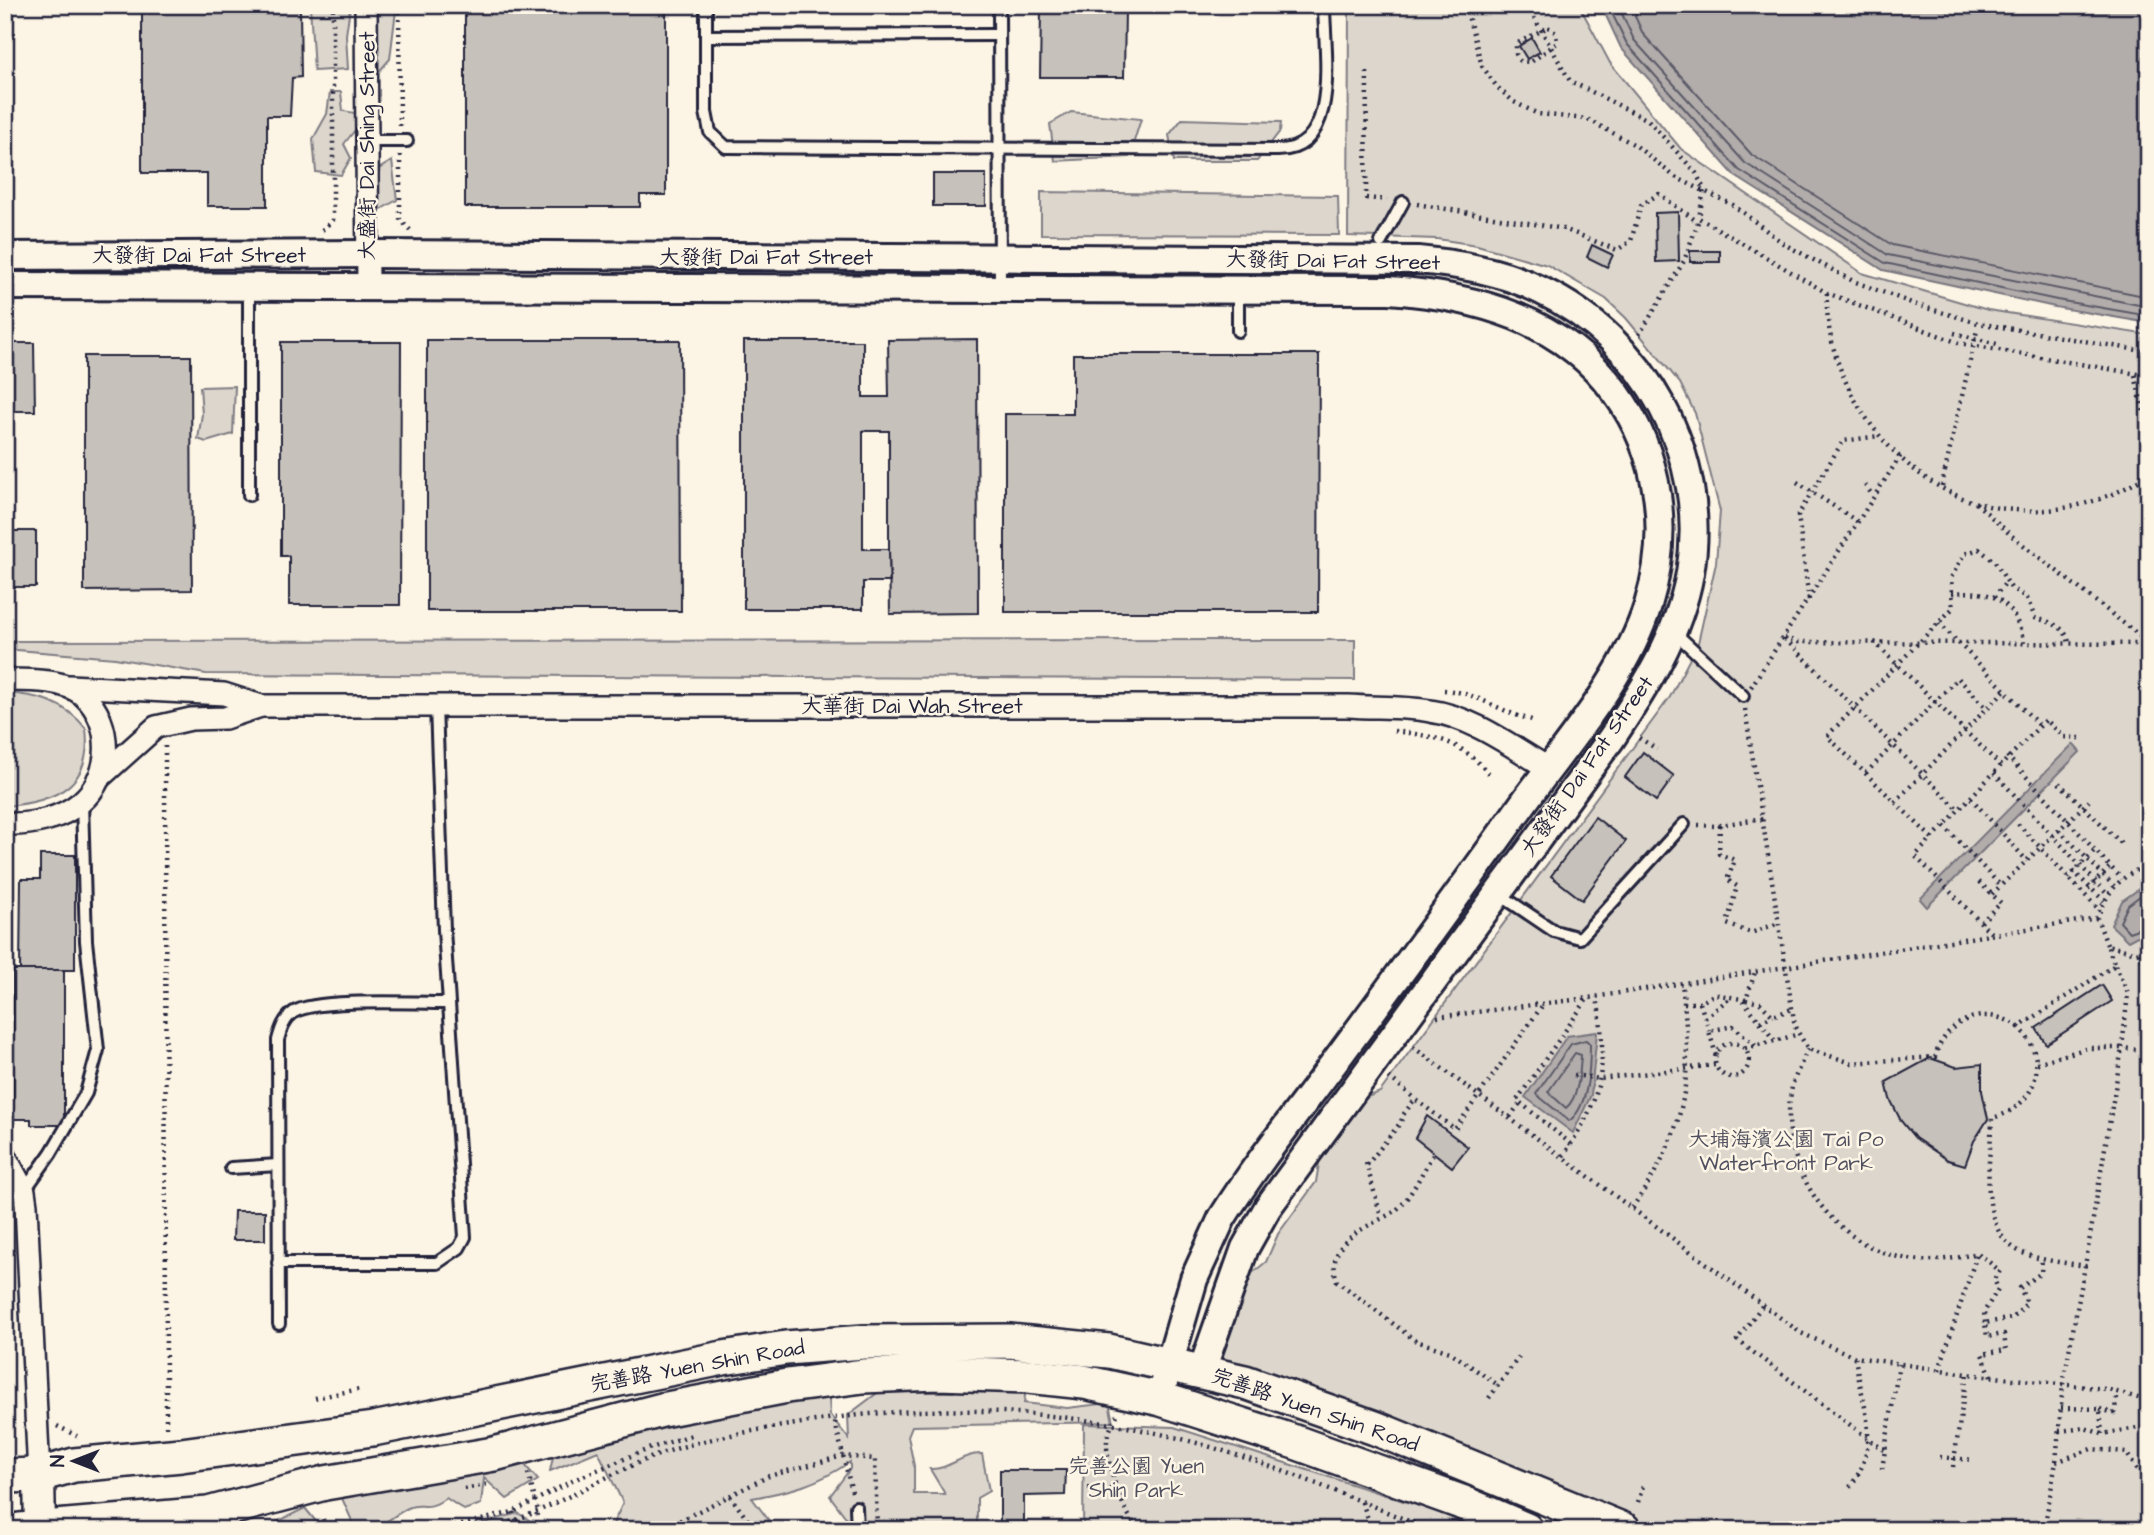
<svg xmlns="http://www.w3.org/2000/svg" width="2154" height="1535" font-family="'Architects Daughter','LXGW WenKai TC',sans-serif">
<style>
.green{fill:#dcd6cc;stroke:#7f7c84;stroke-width:2}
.water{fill:#b2adab;stroke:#78757e;stroke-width:2}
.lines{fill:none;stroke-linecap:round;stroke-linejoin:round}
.shore{stroke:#5c5a68;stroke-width:2}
.building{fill:#c6c1bb;stroke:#22223b;stroke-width:2;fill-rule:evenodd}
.service-casing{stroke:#22223b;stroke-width:16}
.minor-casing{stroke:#22223b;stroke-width:26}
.tertiary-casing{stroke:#22223b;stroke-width:32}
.secondary-casing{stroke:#22223b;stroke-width:35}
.primary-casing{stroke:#22223b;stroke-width:38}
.path{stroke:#22223b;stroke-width:4.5;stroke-dasharray:2 5;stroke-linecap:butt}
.service{stroke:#fcf5e5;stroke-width:10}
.minor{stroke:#fcf5e5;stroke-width:21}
.tertiary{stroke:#fcf5e5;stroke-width:26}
.secondary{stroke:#fcf5e5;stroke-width:30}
.primary{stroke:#fcf5e5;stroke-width:33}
.path-bridge{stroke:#22223b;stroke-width:4.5;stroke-dasharray:2 5;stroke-linecap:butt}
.labels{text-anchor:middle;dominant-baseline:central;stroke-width:5;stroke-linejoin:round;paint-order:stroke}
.street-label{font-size:21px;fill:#22223b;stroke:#fcf5e5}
.park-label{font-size:21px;fill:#504f5f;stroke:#fcf5e5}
</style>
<rect width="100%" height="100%" fill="#fcf5e5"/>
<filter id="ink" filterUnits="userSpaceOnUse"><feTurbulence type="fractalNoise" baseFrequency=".0143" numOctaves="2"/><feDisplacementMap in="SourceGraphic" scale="14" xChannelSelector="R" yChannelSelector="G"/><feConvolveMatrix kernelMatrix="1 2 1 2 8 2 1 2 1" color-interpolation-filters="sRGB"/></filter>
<g filter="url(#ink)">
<g class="green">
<path d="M310,5L350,7L346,35L348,69L314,71Z"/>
<path d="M375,5H395L396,10L390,59L376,75L371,53L378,36Z"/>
<path d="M1349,5H1579L1610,63L1681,149L1862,273L1988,310L2149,335V1530H1619L1206,1373L1211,1306L1266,1262L1278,1234L1316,1182L1322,1145L1347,1105L1380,1092L1670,697L1698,643L1716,563L1720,511L1695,413L1680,383L1626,318L1606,299L1547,265L1477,245L1437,239L1348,236Z"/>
<path d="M330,92H341L343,111L355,113V130L344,144L351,158L341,175L316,172L313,139L327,114Z"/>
<path d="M1071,112L1141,119L1129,157L1055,161L1050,124Z"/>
<path d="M1182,119L1281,122L1280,131L1257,161H1174L1169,135Z"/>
<path d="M392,161L397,200L378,211L372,173Z"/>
<path d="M1041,192L1338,196L1339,235L1041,234Z"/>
<path d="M235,386L233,434L206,442L198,439L202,414L200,387Z"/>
<path d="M1355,640V680L206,674L115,658L5,649V641Z"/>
<path d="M5,693C38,695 66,702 86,729C93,786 55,802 5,806Z"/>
<path d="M957,1367L1027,1381L1024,1403L1067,1408L1109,1403L1113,1422L912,1426L908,1436L914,1466V1494H945L930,1469C949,1470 963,1453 982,1454L989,1491L977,1498V1530H861L853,1527L830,1496L850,1469V1462C816,1485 791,1491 752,1498L776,1530H766L763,1526L759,1530H610L623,1503L598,1451L550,1471L554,1452L828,1381L830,1415L849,1439L848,1415L892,1382L930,1368L926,1392H954Z"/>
<path d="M1084,1424L1174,1427L1441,1513L1478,1530H1083Z"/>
<path d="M517,1456L538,1480L507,1499L484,1478L481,1504L464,1510L446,1498C425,1513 423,1501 408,1508C387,1519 382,1530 356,1530L341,1496L377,1483L399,1489L408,1482Z"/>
<path d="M305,1508L318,1524L315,1530H245L271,1525Z"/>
<path d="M518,1513L545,1530H460Z"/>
</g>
<g class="water">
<path d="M1601,5H2149V323L2055,307L1883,270L1735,176L1621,48Z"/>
<path d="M2073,744L2080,752L1927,907L1920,899Z"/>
<path d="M2149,882V930L2128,941L2111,925L2122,901Z"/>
<path d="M1597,1032L1591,1095L1573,1133L1525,1097L1567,1036Z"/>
</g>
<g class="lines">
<g class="shore">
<path d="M1608,5L1627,44L1739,170L1885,263L2057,300L2149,316"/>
<path d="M1618,5L1634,40L1745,163L1888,255L2149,307"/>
<path d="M1630,5L1643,34L1752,155L1892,245L2149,297"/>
<path d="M2149,889L2128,905L2120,922L2129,932L2149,925"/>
<path d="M1586,1040L1590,1044C1590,1066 1589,1107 1569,1121L1536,1094L1571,1044Z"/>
<path d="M1575,1053L1581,1055C1580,1071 1579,1097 1566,1108L1548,1092Z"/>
</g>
</g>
<g class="building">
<path d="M465,5H666V195H640V207H465Z"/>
<path d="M142,8H300L301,77L292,78L290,116H267V206H207V173H142Z"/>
<path d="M1125,9L1124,77H1040L1041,10Z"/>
<path d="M1532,38L1540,52L1527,59L1519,46Z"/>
<rect x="933" y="174" width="53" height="32"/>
<path d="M1678,212L1679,261L1656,262L1655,213Z"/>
<path d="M1592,245L1613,255L1607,267L1587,257Z"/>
<rect x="1690" y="251" width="30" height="11"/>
<path d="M977,339L978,613L890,614L889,549L890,582H863V609H744V341H863V397H889L888,340ZM863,431H889V549H863Z"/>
<path d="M427,340H680L681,611H427Z"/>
<path d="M281,342H401L400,605H289V556H281Z"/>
<path d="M5,343H34L35,411H5Z"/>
<path d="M1073,354H1319L1318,612H1005V414H1073Z"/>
<path d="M84,356H191L192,590L84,591Z"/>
<rect x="5" y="531" width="31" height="56"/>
<path d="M1643,752L1674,776L1656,801L1625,777Z"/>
<path d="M1595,817L1626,841L1582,900L1551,876Z"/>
<path d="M40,855H75V970H20L21,879H40Z"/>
<path d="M13,970H64V1125H31V1119H13Z"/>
<path d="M2102,985L2112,1001L2046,1044L2036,1028Z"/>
<path d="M1930,1058L1956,1067L1982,1064V1091L1988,1119L1974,1141L1965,1165L1948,1160L1915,1138L1901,1121L1890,1099L1886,1082Z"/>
<path d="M1427,1116L1468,1147L1452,1167L1415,1138Z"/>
<path d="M234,1211H265V1240H233Z"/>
<path d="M1000,1470H1066L1065,1495L1024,1496V1530H1000Z"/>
</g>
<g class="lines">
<defs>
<g id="service">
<path d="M706,5V112L710,132L726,147L1278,150C1342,150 1324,49 1324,5"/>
<path d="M999,5L1000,288"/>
<path d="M706,36L999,35"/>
<path d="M367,141H407"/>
<path d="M1381,242L1403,202"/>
<path d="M1238,288V331"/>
<path d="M249,495V287"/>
<path d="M1673,631L1743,696"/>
<path d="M1499,894L1554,931L1580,938L1684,824"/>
<path d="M231,1168L278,1165"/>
<path d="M24,1191L51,1153L86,1093L98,1050L86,941L82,802"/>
<path d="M278,1263H437L459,1248L465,1237L444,930L436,706"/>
<path d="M279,1324L278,1040C281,1029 284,1019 294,1012C316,998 417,1003 448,1003"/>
<path d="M856,1507L857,1530"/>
</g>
<g id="minor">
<path d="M366,5L368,287"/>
<path d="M5,680C28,680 65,679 84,696C113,723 113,775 81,802C61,819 32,825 5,824"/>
<path d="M69,686L224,694L261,706"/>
<path d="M98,779L156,727L191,719L225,718L261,706H1348C1375,708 1403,706 1430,711C1473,717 1512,747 1548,768"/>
<path d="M5,1156L24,1191L26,1205L39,1475"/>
</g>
<g id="tertiary">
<path d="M5,256L367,254L1418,260C1460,264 1502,271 1540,290C1646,340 1710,457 1690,573C1679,635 1645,688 1611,739L1268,1207L1245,1248L1202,1370"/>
<path d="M5,286L1389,290C1476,296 1562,319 1616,393C1661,455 1670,533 1648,605C1626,676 1570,739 1527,798C1467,882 1407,965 1345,1048C1304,1104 1259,1159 1222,1218L1194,1279L1164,1382"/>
</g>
<path id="secondary" d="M39,1475L40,1530"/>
<g id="primary">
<path d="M5,1476L39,1475L74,1465L181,1455L373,1429L723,1358L786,1348L864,1342L1009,1341L1109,1351L1245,1382L1375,1428L1624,1530"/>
<path d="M20,1530L208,1514L325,1483L494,1454L662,1410L787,1386L863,1376L938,1373L1028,1376L1084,1382L1161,1399L1295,1442L1461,1502L1526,1530"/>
</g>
</defs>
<use href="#service" class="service-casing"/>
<use href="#minor" class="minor-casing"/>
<use href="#tertiary" class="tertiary-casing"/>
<use href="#secondary" class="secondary-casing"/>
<use href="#primary" class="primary-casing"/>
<g class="path">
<path d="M399,5L400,126"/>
<path d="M1465,5L1482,66L1497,87L1514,102L1538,114L1587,119L1635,145L1675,177L1733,205L1784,244L1853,281L1917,305L1978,323L2149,352"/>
<path d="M1527,5L1570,81L1648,120L1696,173L1704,189L1699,218L1827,293L1959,343L2149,376"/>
<path d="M1548,27L1556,33L1557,43L1531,62L1520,61L1516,54V44Z"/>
<path d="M1367,72L1366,198L1387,200"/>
<path d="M400,155V219L410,230"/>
<path d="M1417,204L1564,229L1617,250L1631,241L1641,205L1659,194L1698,222"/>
<path d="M322,230L333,220V5"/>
<path d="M1827,293C1823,380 1892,478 1977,503C2034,520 2100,508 2149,474"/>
<path d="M1954,333L1997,344"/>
<path d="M1639,335L1684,261L1698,222"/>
<path d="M2135,375L2144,414L2149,418"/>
<path d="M1797,482L1858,522"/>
<path d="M1865,485L1873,496"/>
<path d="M1942,486L1945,471"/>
<path d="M1976,503L2012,536L2149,643"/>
<path d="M1952,593C1995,589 2014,601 2024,643"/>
<path d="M1994,597L2007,581"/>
<path d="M1809,600L1798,515L1843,441L1879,436"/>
<path d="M1939,623L2040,726"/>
<path d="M1784,638L1798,642L2149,644"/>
<path d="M1785,639L1959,810"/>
<path d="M1874,642L2001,766"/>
<path d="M1751,687L1901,455"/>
<path d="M1444,690C1476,692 1502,713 1532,720"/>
<path d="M1745,709L1795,1027L1808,1049L1852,1063L1935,1057C1946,1018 1986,1004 2019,1027"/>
<path d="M1394,731C1439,737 1460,740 1491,776"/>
<path d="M1639,738L1657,749"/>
<path d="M165,746L166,1430"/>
<path d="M2007,756L2122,879"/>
<path d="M1866,773L1958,678L1987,708"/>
<path d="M1994,773L2107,894"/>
<path d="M2059,783L2121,843"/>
<path d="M1971,798L2027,861"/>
<path d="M1895,802L2005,690"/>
<path d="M2018,824L2100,911"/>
<path d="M1698,825L1715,826L1763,818"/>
<path d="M1720,825L1719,854L1735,860L1727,880L1737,886L1727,924L1751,933L1779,923"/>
<path d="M1944,826L2001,886"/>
<path d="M2059,830L2114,886"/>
<path d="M1932,838L1827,736L1953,608L1951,578L1964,554L1979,549L1995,562L2011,588L2027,598L2035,618C2050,622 2066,626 2069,643"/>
<path d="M2073,871L2104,901"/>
<path d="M2068,878L2094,851"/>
<path d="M1979,882L2001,903L1981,922"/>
<path d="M2088,889L2110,867"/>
<path d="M1992,894L2089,801"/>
<path d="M1991,933L1915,856C1959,810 2001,764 2046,720L2064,737L2080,738"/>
<path d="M2107,945L2097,918C2108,890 2121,875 2149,865"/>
<path d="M2140,952L2149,988"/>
<path d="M2115,965L2128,993L2122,1048L2149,1051"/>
<path d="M1743,1000L1775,1041L1799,1034"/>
<path d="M1746,1000L1760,1003L1773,1016L1792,1009"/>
<path d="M1684,1003H1700L1715,994L1746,1000L1755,972"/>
<path d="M1700,1003L1709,1031"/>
<path d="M1437,1017L1588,998L2097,918"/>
<path d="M1705,1018L1731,997"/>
<path d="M1760,1022L1773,1016"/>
<circle cx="1732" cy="1060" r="17"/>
<path d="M1413,1047L1801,1333L1855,1357L1967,1374L2106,1389L2149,1401"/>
<path d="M1745,1048L1775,1041"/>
<path d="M1808,1049C1803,1060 1797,1072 1793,1083C1772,1164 1836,1256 1920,1260C1940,1261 1958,1258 1978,1253L2000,1271L1994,1279L1998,1289L1984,1312L1985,1323"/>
<path d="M1716,1055L1709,1031L1733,1026L1756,1046"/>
<path d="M2037,1063L2088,1048H2122L2085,1266"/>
<path d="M1574,1075L1600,1079L1715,1065"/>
<path d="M1389,1077L1415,1099"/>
<path d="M1510,1117L1520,1103"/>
<path d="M1571,1144L1517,1100L1588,998"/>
<path d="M1433,1155C1422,1171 1410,1202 1392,1213C1366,1228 1324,1241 1337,1281L1416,1341L1450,1352L1498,1385"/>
<path d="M1563,1156C1603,1098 1608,1067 1597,997"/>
<path d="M1366,1163L1381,1216"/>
<path d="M1367,1165L1401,1122L1403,1115L1415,1099L1455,1129L1542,1006"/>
<path d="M1632,1208C1689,1126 1693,1080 1682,983"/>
<path d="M1762,1306L1737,1340L1885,1451"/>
<path d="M1939,1370L1977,1254"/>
<path d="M1991,1376L1982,1354L2006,1350L2004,1334L1987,1337L1985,1323L2013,1318L2027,1303L2020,1288L2041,1273L2042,1259"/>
<path d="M315,1398L360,1389"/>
<path d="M1489,1398L1521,1354"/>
<path d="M2061,1408L2100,1409L2102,1434"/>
<path d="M2100,1409L2114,1413L2118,1393"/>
<path d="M1117,1415C1114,1422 1107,1433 1107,1441C1105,1462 1124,1517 1140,1530"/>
<path d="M57,1426L77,1436"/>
<path d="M2059,1431L2085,1428L2102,1434L2149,1426"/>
<path d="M1940,1457L1972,1460"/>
<path d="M2056,1462L2091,1449L2126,1452L2139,1473L2149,1470"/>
<path d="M1953,1467L1967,1374"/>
<path d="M1882,1469L1899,1364"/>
<path d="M528,1473L538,1511L533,1525L536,1530"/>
<path d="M1850,1487C1883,1442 1862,1407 1855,1357"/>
<path d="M1088,1488L1118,1489"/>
<path d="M464,1489L490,1484"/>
<path d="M852,1492L834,1418C948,1403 1070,1411 1182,1439C1267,1461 1349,1497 1431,1530"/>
<path d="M730,1496L755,1530"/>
<path d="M1362,1502L1372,1530"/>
<path d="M1638,1502L1644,1483"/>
<path d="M513,1512L520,1530"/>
<path d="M323,1519L325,1530"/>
<path d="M441,1530L513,1512L578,1478L651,1448L695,1434"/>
<path d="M483,1530C542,1516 594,1480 650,1458C708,1435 773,1428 834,1418"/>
<path d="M661,1530L769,1476L843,1456L875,1459L877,1530"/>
<path d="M2044,1530L2056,1462L2063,1384L2085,1266C2063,1262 2037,1261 2017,1250C1976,1226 1991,1156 1992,1118C2037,1107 2051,1060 2019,1027L2115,965L2107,945L2136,953L2149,950"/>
</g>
<use href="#service" class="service"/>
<use href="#minor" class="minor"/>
<use href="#tertiary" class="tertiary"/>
<use href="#secondary" class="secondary"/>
<use href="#primary" class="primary"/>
<path class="path-bridge" d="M1945,471L1977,330"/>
</g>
</g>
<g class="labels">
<g class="street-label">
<text transform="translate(367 146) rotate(-90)">大盛街 Dai Shing Street</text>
<text x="199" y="255">大發街 Dai Fat Street</text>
<text x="766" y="257">大發街 Dai Fat Street</text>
<text transform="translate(1333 261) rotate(1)">大發街 Dai Fat Street</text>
<text x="912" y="706">大華街 Dai Wah Street</text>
<text transform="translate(1587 766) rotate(-55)">大發街 Dai Fat Street</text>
<text transform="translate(697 1366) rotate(-10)">完善路 Yuen Shin Road</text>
<text transform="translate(1315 1410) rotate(19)">完善路 Yuen Shin Road</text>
</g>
<g class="park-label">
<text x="1786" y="1139">大埔海濱公園 Tai Po<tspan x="1786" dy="24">Waterfront Park</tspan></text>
<text x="1136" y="1466">完善公園 Yuen<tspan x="1136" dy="24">Shin Park</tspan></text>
</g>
</g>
<rect width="2154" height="1535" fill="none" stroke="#fcf5e5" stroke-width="28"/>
<rect x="14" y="14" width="2126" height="1507" fill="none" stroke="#22223b" stroke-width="2.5" filter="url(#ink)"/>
<g transform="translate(74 1461) rotate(270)" stroke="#fcf5e5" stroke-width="5" paint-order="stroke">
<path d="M0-5L12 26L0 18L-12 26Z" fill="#22223b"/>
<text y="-10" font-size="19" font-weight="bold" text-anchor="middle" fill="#22223b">N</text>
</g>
</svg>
